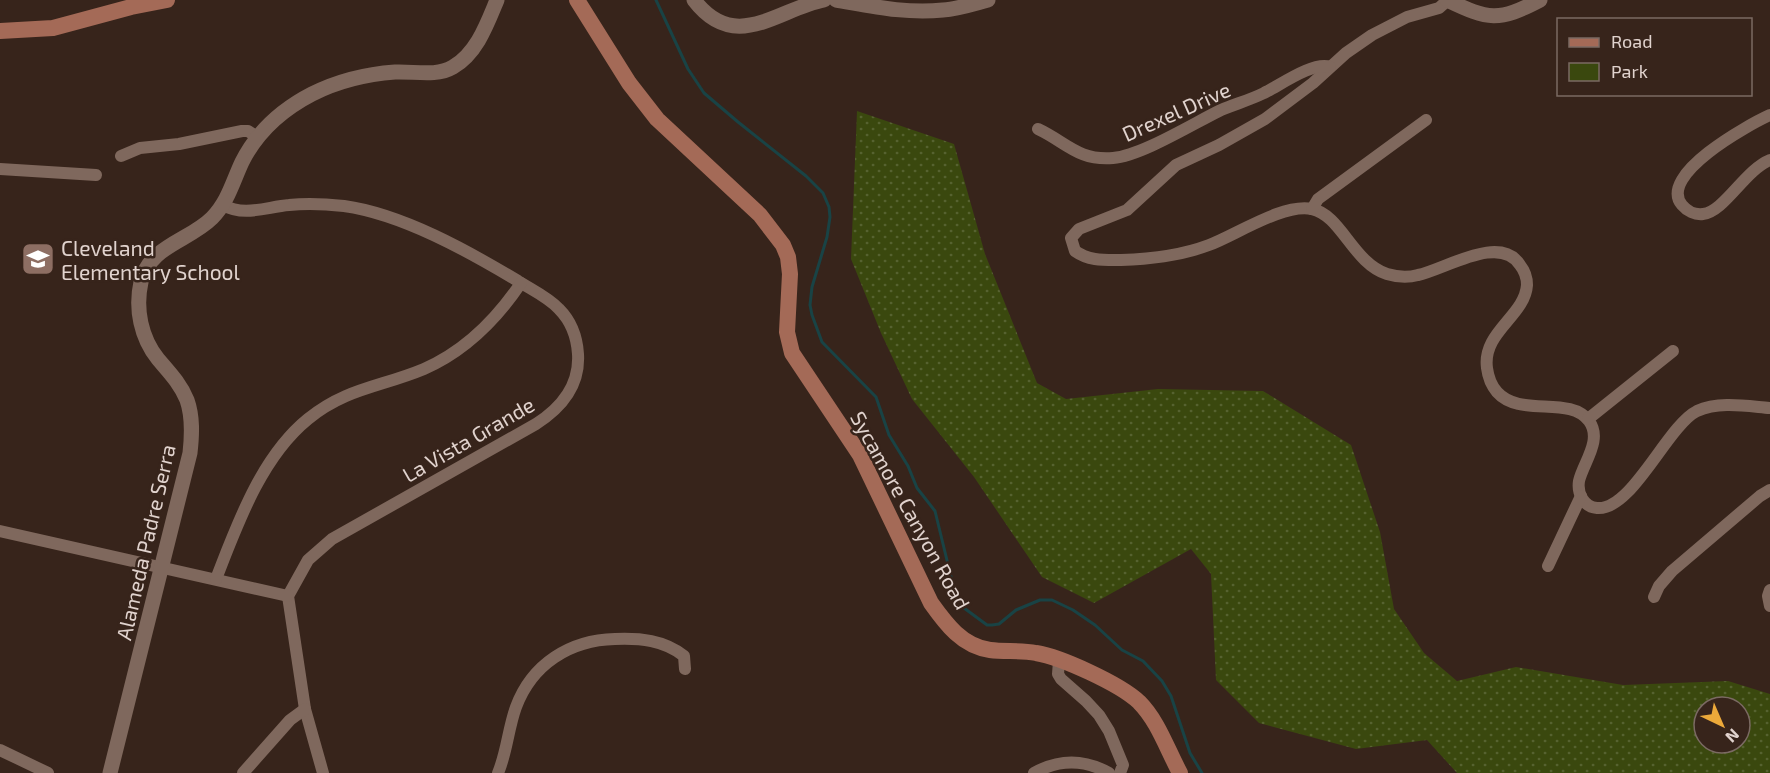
<svg xmlns="http://www.w3.org/2000/svg" width="1770" height="773" font-family="'Exo 2',sans-serif">
<style>
.green{fill:url(#green-dots);fill-rule:evenodd}
.lines{fill:none;stroke-linecap:round;stroke-linejoin:round}
.stream{stroke:#194345;stroke-width:3}
.minor{stroke:#7f685d;stroke-width:12}
.tertiary{stroke:#7f685d;stroke-width:15}
.secondary{stroke:#a46a57;stroke-width:16}
.labels{text-anchor:middle;dominant-baseline:central;stroke-width:5;stroke-linejoin:round;paint-order:stroke}
.street-label{font-size:21px;fill:#e1d3ce;stroke:#37241b}
.poi-label{font-size:21px;fill:#e1d3ce;stroke:#37241b;text-anchor:start}
</style>
<defs>
<pattern id="green-dots" width="8" height="8" patternUnits="userSpaceOnUse" patternTransform="scale(1.5)"><rect width="8" height="8" fill="#3a480e"/><path d="M2 2h.1M6 6h.1" fill="none" stroke="#566230" stroke-width="1.8" stroke-linecap="round"/></pattern>
</defs>
<rect width="100%" height="100%" fill="#37241b"/>
<path class="green" d="M857,111L954,144L985,254L1037,383L1066,399L1158,389L1263,391L1351,445L1380,532L1394,609L1424,653L1457,681L1516,667L1623,685L1728,681L1770,694V773H1457L1427,740L1356,749L1259,723L1216,680L1211,574L1191,549L1094,603L1042,577L974,477L912,399L881,333L851,259ZM1704,707H1740V743H1704Z"/>
<g class="lines">
<path class="stream" d="M656,0L688,69L704,93L738,122L806,176L823,193L829,207L830,217L827,237L812,287L810,305L812,315L822,342L876,397L889,435L908,466L917,488L935,511L953,585L964,608L987,625H992L999,624L1016,610L1040,600H1052L1073,610L1095,625L1122,650L1143,661L1162,681L1171,696L1190,753L1202,773"/>
<g class="minor">
<path d="M1448,0L1439,8L1407,17L1372,35L1346,53L1313,83L1265,119L1219,145L1176,165L1127,210L1079,229L1071,238L1075,251C1089,261 1104,260 1121,260C1151,259 1180,256 1209,245C1236,235 1283,203 1312,209C1341,215 1353,263 1387,274C1397,277 1407,278 1418,275C1444,270 1500,233 1520,265C1524,270 1527,278 1527,285C1525,316 1482,332 1487,368C1488,376 1491,385 1497,392C1520,418 1570,395 1589,421C1603,440 1583,463 1579,481C1577,494 1584,507 1597,508C1632,511 1667,426 1697,411C1719,401 1746,406 1770,408"/>
<path d="M1770,115C1748,125 1657,175 1682,205C1687,211 1695,215 1703,214C1724,212 1745,170 1770,160"/>
<path d="M1038,129C1066,142 1078,161 1113,158C1141,156 1194,123 1221,110C1235,104 1250,100 1264,93C1279,86 1313,61 1330,67"/>
<path d="M121,156L140,148L179,144L242,131H248L257,137"/>
<path d="M0,169L96,175"/>
<path d="M223,205C244,217 266,207 289,205C307,203 326,204 344,206C402,214 468,251 518,281C532,290 548,297 559,309C571,321 577,338 578,354C580,386 561,408 536,424L332,539L308,560L288,596L305,709L323,773"/>
<path d="M1312,209L1318,199L1426,120"/>
<path d="M1588,419L1673,351"/>
<path d="M0,531L288,596"/>
<path d="M1548,566L1581,496"/>
<path d="M216,579C237,525 261,457 308,419C346,388 381,387 424,369C465,351 496,320 521,283"/>
<path d="M1770,590L1768,596L1770,606"/>
<path d="M1654,597L1659,586L1672,571L1760,496L1770,490"/>
<path d="M1059,661L1058,674L1061,679L1086,701L1099,715L1109,731L1123,765L1120,773"/>
<path d="M0,750L48,773"/>
<path d="M243,773L290,720L305,709"/>
<path d="M498,773C507,752 508,729 516,707C532,664 570,640 615,639C640,638 664,640 684,656L685,669"/>
<path d="M1034,773C1059,759 1084,759 1109,773"/>
</g>
<g class="tertiary">
<path d="M694,0C735,54 778,9 824,0"/>
<path d="M836,0C871,6 906,14 943,10C958,9 973,4 988,0"/>
<path d="M1447,0C1489,20 1498,22 1540,0"/>
<path d="M110,773L190,453C192,435 193,417 187,400C180,383 169,372 158,359C141,338 135,309 141,282C149,246 189,241 212,218C228,202 233,181 242,162C257,132 283,109 312,94C338,81 367,74 395,72C414,71 436,77 453,67C477,53 487,24 497,0"/>
</g>
<g class="secondary">
<path d="M577,0L629,83L657,119L760,215L783,245L788,257L790,274L787,332L792,353L860,455L931,603C946,624 962,646 990,650C1005,652 1020,650 1036,653C1061,657 1120,684 1139,702C1158,721 1167,749 1180,773"/>
<path d="M0,31L53,28L131,7L167,0"/>
</g>
</g>
<defs>
<symbol id="school-square" viewBox="-11 -11 22 22"><rect x="-9" y="-9" width="18" height="18" rx="4" fill="#8d6e63" stroke="#37241b"/><path d="M0-5L7-2L0 1L-7-2ZM-4 1L0 2.5L4 1V4Q0 6-4 4Z" fill="#fff"/></symbol>
</defs>
<g fill-rule="evenodd">
<use href="#school-square" x="19" y="240" width="38" height="38"/>
</g>
<g class="labels">
<g class="street-label">
<text transform="translate(1176 111) rotate(-24)">Drexel Drive</text>
<text transform="translate(468 439) rotate(-30)">La Vista Grande</text>
<text transform="translate(911 510) rotate(61)">Sycamore Canyon Road</text>
<text transform="translate(145 542) rotate(-77)">Alameda Padre Serra</text>
</g>
<g class="poi-label">
<text x="61" y="247">Cleveland<tspan x="61" dy="24">Elementary School</tspan></text>
</g>
</g>
<rect x="1557" y="18" width="195" height="78" fill="#37241b" stroke="#7b6a63" stroke-width="1.5"/>
<rect x="1569" y="38" width="30" height="9" fill="#a46a57" stroke="#7b6a63" stroke-width="1.5"/>
<text x="1611" y="48" font-size="18" fill="#e1d3ce">Road</text>
<rect x="1569" y="63" width="30" height="18" fill="#3a480e" stroke="#7b6a63" stroke-width="1.5"/>
<text x="1611" y="78" font-size="18" fill="#e1d3ce">Park</text>
<g transform="translate(1722 725) rotate(136)"><circle r="28" fill="#37241b" stroke="#7b6a63" stroke-width="1.5"/>
<path d="M0-4.5L10 22L0 15L-10 22Z" fill="#eca93a"/>
<text y="-9" font-size="16" font-weight="bold" text-anchor="middle" fill="#e1d3ce">N</text>
</g>
</svg>
